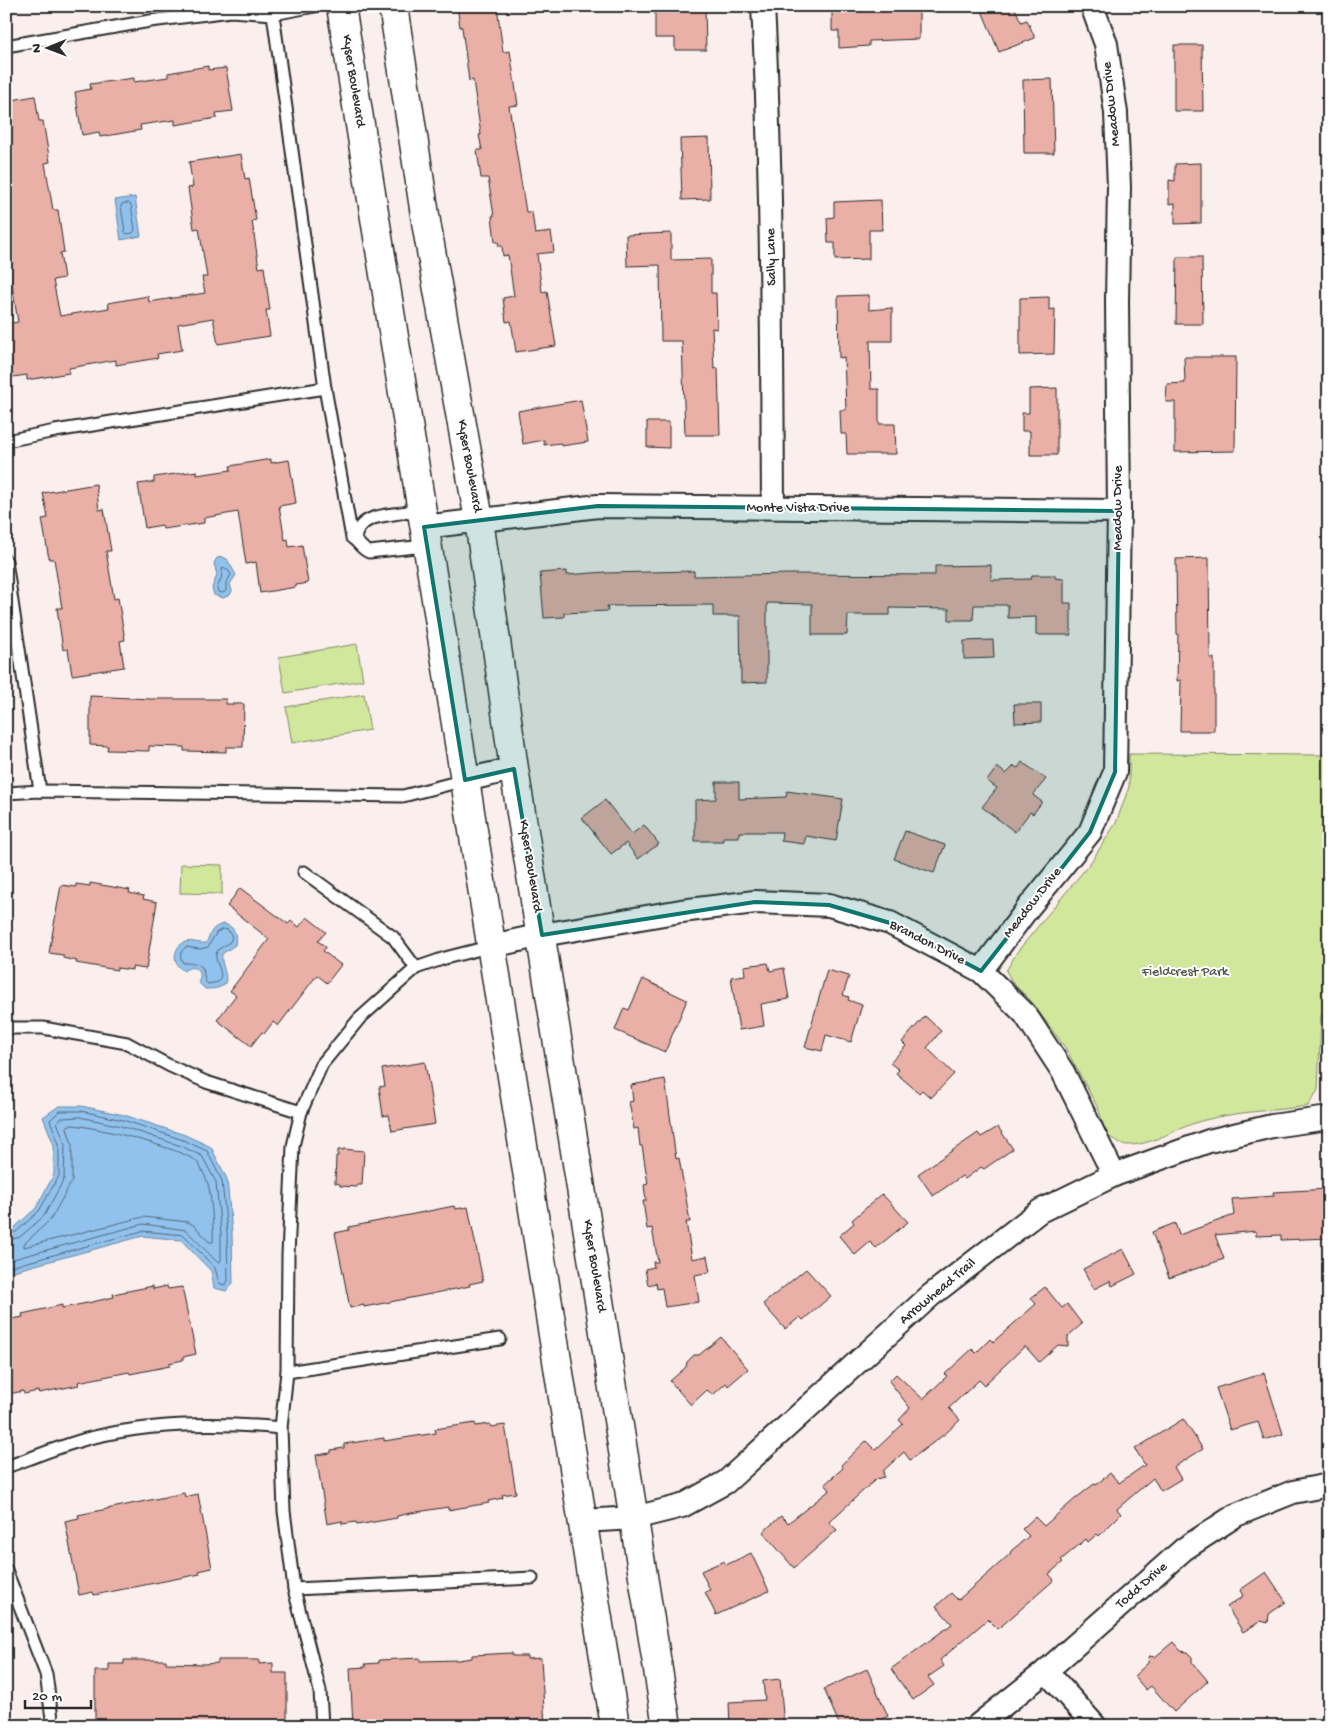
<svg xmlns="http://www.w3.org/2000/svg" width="1335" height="1732" font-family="'Gochi Hand',sans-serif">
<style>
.green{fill:#d0e79c;stroke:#7e8964}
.water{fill:#91c2ed;stroke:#68869f}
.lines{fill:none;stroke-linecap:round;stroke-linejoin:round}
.shore{stroke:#546779;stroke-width:1}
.building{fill:#eaafa6;stroke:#2b2b2b}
.service-casing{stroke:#2b2b2b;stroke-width:15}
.minor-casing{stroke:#2b2b2b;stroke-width:26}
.tertiary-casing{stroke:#2b2b2b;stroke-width:31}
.service{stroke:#fff;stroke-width:11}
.minor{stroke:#fff;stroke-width:22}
.tertiary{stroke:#fff;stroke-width:28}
.marked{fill:#0f766e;fill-opacity:0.2;stroke:#0f766e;stroke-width:4;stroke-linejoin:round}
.labels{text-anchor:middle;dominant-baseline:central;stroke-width:4;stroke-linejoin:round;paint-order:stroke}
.street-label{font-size:14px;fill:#2b2b2b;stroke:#fff}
.park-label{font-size:14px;fill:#545a47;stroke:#fff}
</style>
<rect width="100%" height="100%" fill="#fbefed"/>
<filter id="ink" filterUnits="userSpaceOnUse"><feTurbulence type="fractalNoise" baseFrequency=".02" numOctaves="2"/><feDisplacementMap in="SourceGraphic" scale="10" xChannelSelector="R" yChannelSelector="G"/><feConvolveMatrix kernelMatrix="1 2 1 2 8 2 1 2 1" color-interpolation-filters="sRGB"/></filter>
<g filter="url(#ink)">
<g class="green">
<path d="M357,644L363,680L285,693L279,657Z"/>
<path d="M364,694L370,730L292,743L286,707Z"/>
<path d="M1129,754L1329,755V999L1321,1016L1318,1090L1308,1106C1274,1111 1238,1111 1205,1120C1179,1126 1155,1145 1128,1145C1122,1145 1114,1139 1107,1136L1098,1108L1066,1049L1031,1001L1013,983L1006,971L1017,952L1091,862L1116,823L1129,787Z"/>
<path d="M181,864L222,865V894L180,893Z"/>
</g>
<g class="water">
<path d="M135,197L141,236L121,240L115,200Z"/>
<path d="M222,557L227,559L236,575L230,584L232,591L230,595L223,598L214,595L212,588L217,575L214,563L217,558Z"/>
<path d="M223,924C235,926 237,934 235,945L222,954C219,968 241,990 205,989L198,982L200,979V971C194,967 190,966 184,971C182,969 179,968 178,966C172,958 176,944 186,942C192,940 199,944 206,943C212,932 210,928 223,924Z"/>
<path d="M59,1106H81L124,1115L185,1135L211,1147L227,1179L232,1233L233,1283L226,1291L214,1288L211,1271L181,1240L143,1236L6,1273V1230L14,1228L36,1208L54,1174V1145L43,1117Z"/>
</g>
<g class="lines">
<g class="shore">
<path d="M129,203L131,205L135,230L133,233L127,234L125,232L121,206L122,204Z"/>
<path d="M223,568L229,571L231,575L226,583V591L223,593L218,592L217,588L221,579Z"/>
<path d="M223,929L228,930L232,937L230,942C227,944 222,947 219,949C209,959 227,971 218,982L208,984L205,981L203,968L196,963H183C179,957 180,951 186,947L200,949L208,947L216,933Z"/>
<path d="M69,1125C87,1124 189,1150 198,1163C202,1169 206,1178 208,1184C211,1193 214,1232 213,1242H209L195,1226L188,1222L143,1217L24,1247V1244L51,1219L72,1181V1144L67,1128Z"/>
<path d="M6,1234L16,1232L39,1211L59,1176V1144L50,1120L60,1111H81L123,1120L183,1140L207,1151L222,1181L227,1233L228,1281L225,1285L219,1283L215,1268L184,1235L142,1231L6,1268"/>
<path d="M6,1241L20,1237L44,1216L64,1179L65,1144L57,1122L62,1118L80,1117L121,1126L181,1146L202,1156L216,1182L221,1234V1260L220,1262H217L186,1230L143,1224L6,1261"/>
</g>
</g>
<g class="building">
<path d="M457,6H497L503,52L510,51L518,105L509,106L526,212H532L535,234L551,232L554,252L537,254L542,292L547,291L556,346L516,352L511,321L506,322L503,298L514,296L508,255L503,256L502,246H499L498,242H495L492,216H494L488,178H481L477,150H482L479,135H481L473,80L469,81L462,27H460Z"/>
<path d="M674,6H705L706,50H675V38H655V9H675Z"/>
<path d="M838,6H890V12H919V39L869,41V46L839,48V31H832V7Z"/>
<path d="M980,6H1014L1021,22L1027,20L1035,38L999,52Z"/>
<path d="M1174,45H1202L1203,111H1174Z"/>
<path d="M208,66V70L226,68L233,111L216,113L217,118L175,125V120L140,125L141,130L100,137L99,132L82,135L75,92L91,89L90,84L134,78V82L168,77V73Z"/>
<path d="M1052,79L1054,153H1024L1023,80Z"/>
<path d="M35,96L39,121H43L47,145L50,162L45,163L53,210H58L64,252L60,253L64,278L53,280L60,316L109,308L108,303L148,296L149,302L205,293L202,277H207L199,228L194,229L188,188L193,187L189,162L241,154L245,179L249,178L256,220L252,221L259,268L264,267L270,310H266L270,336L218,344L213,318L178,324L182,350L157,354L158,358L116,365V360L69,368V373L27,380V375L6,378V324L18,322L8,261H6V101Z"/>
<path d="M709,138L710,199L682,200L680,139Z"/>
<path d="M1201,163V223L1175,224V203L1169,204V180L1175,181V164Z"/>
<path d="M881,200L882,230H869V259L835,260V243H828L827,218L834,217V202Z"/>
<path d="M671,233V260L711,259V293H716L717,329L712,328L714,369L718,368L720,435H685L682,341H661L660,265L627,266L626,235Z"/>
<path d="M1177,257H1202L1203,324H1176Z"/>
<path d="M869,295V310L892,308V341H870L871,389H879V424H895L896,454H847L846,434H841L840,410H846L844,357L839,358L838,296Z"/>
<path d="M1049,297V310L1055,309L1054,354L1020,355V298Z"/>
<path d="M1184,357H1236L1235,451L1175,452V402H1166L1167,384L1185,383Z"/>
<path d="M1057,388V455H1030V431H1022V413H1029V389Z"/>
<path d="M581,400L588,442L561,446V443L544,445V440L523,444L518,411Z"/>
<path d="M647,422H669V448L647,447Z"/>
<path d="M271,459V463L289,460L296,503L279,506L285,540L288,539L289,547L302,545L308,583L296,585V587L260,593L256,562L246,564L238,512L204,518V523L163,529L162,525L145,528L138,484L154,482V477L197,471V475L231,470L230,466Z"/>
<path d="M96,484L99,510L104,509L111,551H106L114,599L118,598L125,640L120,641L124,667L72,675L68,649L63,650L57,608H62L54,559H49L42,519L48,518L43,493Z"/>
<path d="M1209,558L1210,658H1214V731H1180L1181,680L1177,681L1178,634H1177L1176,559Z"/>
<path d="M991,565V580L1031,579L1032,575H1055V578L1064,579V603H1071V635H1036V617L1008,618V605H974L973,620H949V609L890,608V615H848L847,635H812V604L767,603V682L741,683L740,616H713V605L607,606L608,611L564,613V617L544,618L540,573L567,571V575L605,572V573L694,571V576L792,574L935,575V566Z"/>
<path d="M993,640L994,658L964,659V641Z"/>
<path d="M90,696L151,699H226V704H244L243,747H226V752L184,751V747L149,746V751L107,750L108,746L90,745Z"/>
<path d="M1014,704H1041V722L1015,723Z"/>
<path d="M1022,762L1046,779L1033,795L1042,802L1033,814L1030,812L1015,832L982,807L997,788L987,781L997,767L1006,774L1014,766L1018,768Z"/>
<path d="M716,782H739V799L786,797L787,791L843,799L836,841L806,836L804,844L781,841L782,832H739V837H723V841H695V800L716,799Z"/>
<path d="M605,800L632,834L644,825L659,844L638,859L626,843L611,854L582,818Z"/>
<path d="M905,831L945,845L934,873L894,859Z"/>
<path d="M90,883L130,890L129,893L144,896L143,899L157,902L146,969L132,967V970L117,968V970L76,963L77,961L63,958V955L49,953L61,885L76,887V884L90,886Z"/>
<path d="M240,888L288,924L291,921L299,927L307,917L326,932L318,941L326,947L323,951L341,965L327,983L317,975L278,1026L273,1022L264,1034L262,1032L251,1046L217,1020L236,995L230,991L269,939L227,906Z"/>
<path d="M768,963L770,971L784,968L789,999L761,1004L764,1026L739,1030L731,977L745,975L744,966Z"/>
<path d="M827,970L849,976L843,995L849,997L848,1000L862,1005L851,1042L826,1035L822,1051L805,1047Z"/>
<path d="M643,979L687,1000L665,1052L615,1030L624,1008L629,1010Z"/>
<path d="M925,1016L941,1031L927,1048L954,1074L931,1098L922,1090L919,1093L896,1073L899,1070L890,1063L906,1046L902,1042Z"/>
<path d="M425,1062L435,1124L392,1131L389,1115L383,1116L379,1087L385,1086L382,1069Z"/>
<path d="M665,1079L676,1159L679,1158L690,1222H686L692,1259L707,1256L710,1272L695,1275L699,1302L665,1307L662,1288L657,1289L656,1283L648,1285L645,1269L654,1267L653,1262H658L652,1228L647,1229L643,1201H646L644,1185L648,1184L642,1146H640L638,1128L634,1129L629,1102L633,1101L631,1085Z"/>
<path d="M998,1127L1013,1149L984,1169L981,1167L965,1179L962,1176L933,1196L918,1174L978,1133L981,1137Z"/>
<path d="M343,1149L364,1151L362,1185H357V1187L340,1186V1184L335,1183L336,1156H338V1150H343Z"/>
<path d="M1329,1189V1238L1281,1240V1235L1256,1236V1231L1215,1235L1224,1259L1169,1278L1152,1232L1175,1223L1179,1235L1234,1215L1232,1199L1274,1196L1273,1192Z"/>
<path d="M882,1194L908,1222L876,1248L870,1242L855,1255L839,1236L854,1223L852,1220Z"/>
<path d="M454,1206L455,1209L468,1207L483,1281L469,1284L470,1286L431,1294L364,1307V1305L350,1308L335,1233L349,1230V1227Z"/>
<path d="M1123,1249L1136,1274L1112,1286L1110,1281L1094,1289L1083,1269Z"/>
<path d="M806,1269L831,1296L803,1320L800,1317L785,1329L763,1304Z"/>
<path d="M153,1286V1289L167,1286L168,1289L182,1287L196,1354L183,1357V1360L169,1363L170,1366L130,1374L129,1372L78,1382L79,1385L39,1393L38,1391L24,1394L23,1391L9,1394L6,1379V1320L23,1317L22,1314L62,1305V1308L92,1302L114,1297L113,1294Z"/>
<path d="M1045,1287L1062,1308L1067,1304L1082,1324L1068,1336V1346L1058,1345L1039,1362L1025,1346L984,1385L979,1380L949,1408L960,1420L946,1433L910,1460L904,1452L883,1471L884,1477L876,1479L829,1522L837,1530L794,1568L763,1532L781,1516L788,1523L830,1490L825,1484L843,1468L841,1465L866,1441L875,1450L903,1424L899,1420L910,1408L889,1381L896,1374L923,1399L947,1376L945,1374L972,1349L976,1353L990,1339L993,1342L1036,1304L1031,1298Z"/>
<path d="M721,1337L748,1369L728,1386L726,1383L713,1395L707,1390L691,1405L670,1381L686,1367L687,1362L694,1355H699Z"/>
<path d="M1264,1373L1283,1434L1264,1440L1258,1422L1230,1430L1216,1388Z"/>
<path d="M1183,1419L1203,1449L1174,1467L1181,1479L1161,1491L1153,1478L1117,1509L1121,1514L1099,1536L1097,1534L1088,1542L1086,1539L1061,1560L1063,1562L1049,1574L1054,1580L998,1629L988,1619L940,1660L944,1666L928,1677L934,1685L913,1700L891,1669L952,1624L936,1606L951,1593L958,1600L982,1579L1010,1554L1011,1551L1029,1536L1022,1529L1035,1517L1044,1526L1075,1499L1094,1484L1096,1485L1110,1473L1119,1483L1145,1465L1135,1449Z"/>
<path d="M475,1423L476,1426L490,1424L491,1427L505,1425L516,1493L502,1495L503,1498L488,1501L489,1503L448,1510V1507L411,1513L397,1516V1518L357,1525L356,1522L342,1524V1521L327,1524L316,1455L331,1453V1450L344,1448V1444L384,1438V1441L436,1433L435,1429Z"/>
<path d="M184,1493L185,1497L198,1494L212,1568L199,1571L200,1574L94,1595L93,1592L79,1595L65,1521L79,1518L78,1515Z"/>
<path d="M751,1553L769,1591L716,1615L705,1592L710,1590L701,1571L724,1561L726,1565Z"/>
<path d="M1266,1572L1286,1602L1269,1614L1268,1623L1261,1621L1243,1632L1227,1607L1243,1596L1240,1590Z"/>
<path d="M1173,1642L1181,1651L1187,1652L1192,1657V1662L1208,1681L1174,1712L1151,1686L1146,1690L1134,1676L1148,1663L1149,1656L1155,1657Z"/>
<path d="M512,1653V1656H527V1659L541,1658L545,1726H353L350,1668L366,1667L365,1664L379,1663V1660L420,1658V1661L458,1660L472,1658V1655Z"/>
<path d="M124,1660H166V1663L204,1664L218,1663V1660H259V1664L273,1663V1673H287V1726H95V1671H109V1664H124Z"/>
<path d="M867,1669L888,1716L869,1726H840L824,1689Z"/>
<path d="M780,1679L784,1726H730L729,1702L765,1700L763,1681Z"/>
</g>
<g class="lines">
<defs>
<g id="service">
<path d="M273,14L325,388L352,538C358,541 361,549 369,552L415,547L418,543L421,535"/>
<path d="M6,46L150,21L231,11L273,14L315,6"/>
<path d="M6,441L55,431L325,388"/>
<path d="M355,539C359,514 386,516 407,512L412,514L419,521"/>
<path d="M6,561L40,791"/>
<path d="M6,793L40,791L403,796L465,780"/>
<path d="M304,872L393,937L416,968"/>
<path d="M6,1028H43L127,1043L170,1066L206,1082L301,1112"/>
<path d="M287,1372L500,1339"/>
<path d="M6,1467C35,1457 64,1444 94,1437C156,1422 218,1422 281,1428"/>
<path d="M6,1570L46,1674L53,1726"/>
<path d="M294,1589L532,1578"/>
<path d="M322,1726L320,1691L294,1589L284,1511L281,1428L287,1372L288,1255L293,1146L301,1112L322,1064L359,1019L416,968L445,958L492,946"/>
</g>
<g id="minor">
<path d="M763,6C772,173 772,340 773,507"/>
<path d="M424,527L598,506L1119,511"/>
<path d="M465,780L514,769"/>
<path d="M492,946L542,935L681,911L755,902L829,905L890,923L981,971L1025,1014L1063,1072L1114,1175"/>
<path d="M981,971L1028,908L1090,832L1115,772L1119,511L1117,301L1119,187L1116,113L1106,44L1092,6"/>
<path d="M583,1521L634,1518L682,1506L726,1482L930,1296L1040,1211L1114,1175L1209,1141L1272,1126L1329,1118"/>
<path d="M1046,1671L1095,1726"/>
<path d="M977,1726L1046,1671L1184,1549L1236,1515L1293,1492L1329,1485"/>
</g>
<g id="tertiary">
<path d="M341,6L465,780L615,1726"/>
<path d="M393,6L427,228L479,520L514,769L667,1726"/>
</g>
</defs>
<use href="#service" class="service-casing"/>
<use href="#minor" class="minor-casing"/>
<use href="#tertiary" class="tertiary-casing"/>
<use href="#service" class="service"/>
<use href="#minor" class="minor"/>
<use href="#tertiary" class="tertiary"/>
</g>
</g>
<path class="marked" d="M598,506L1119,511L1115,772L1090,832L981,971L890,923L829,905L755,902L542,935L514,769L465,780L424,527Z"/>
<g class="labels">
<g class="street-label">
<text transform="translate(353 81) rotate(81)">Kyser Boulevard</text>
<text transform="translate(1112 104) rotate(-96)">Meadow Drive</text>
<text transform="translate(772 257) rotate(-91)">Sally Lane</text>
<text transform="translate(469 466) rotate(80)">Kyser Boulevard</text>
<text x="798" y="508">Monte Vista Drive</text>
<text transform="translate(1118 508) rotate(-90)">Meadow Drive</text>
<text transform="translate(530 866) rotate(81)">Kyser Boulevard</text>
<text transform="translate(1033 903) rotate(-52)">Meadow Drive</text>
<text transform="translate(927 943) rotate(27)">Brandon Drive</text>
<text transform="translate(594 1266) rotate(81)">Kyser Boulevard</text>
<text transform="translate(938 1292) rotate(-40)">Arrowhead Trail</text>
<text transform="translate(1142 1586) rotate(-41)">Todd Drive</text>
</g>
<g class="park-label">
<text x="1185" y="972">Fieldcrest Park</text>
</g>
</g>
<rect width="1335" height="1732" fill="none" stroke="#fff" stroke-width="25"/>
<rect x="12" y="12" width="1310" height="1707" fill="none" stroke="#2b2b2b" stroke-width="2" filter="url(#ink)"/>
<g transform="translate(48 48) rotate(269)" stroke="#ffffff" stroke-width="4" paint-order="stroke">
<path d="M0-4L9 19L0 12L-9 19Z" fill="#2b2b2b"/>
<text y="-8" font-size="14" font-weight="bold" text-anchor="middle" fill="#2b2b2b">N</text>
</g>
<path d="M25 1700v8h66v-8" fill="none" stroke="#2b2b2b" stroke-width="2.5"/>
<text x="32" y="1700" font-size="15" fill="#2b2b2b" stroke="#ffffff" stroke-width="4" paint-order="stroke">20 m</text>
</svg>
